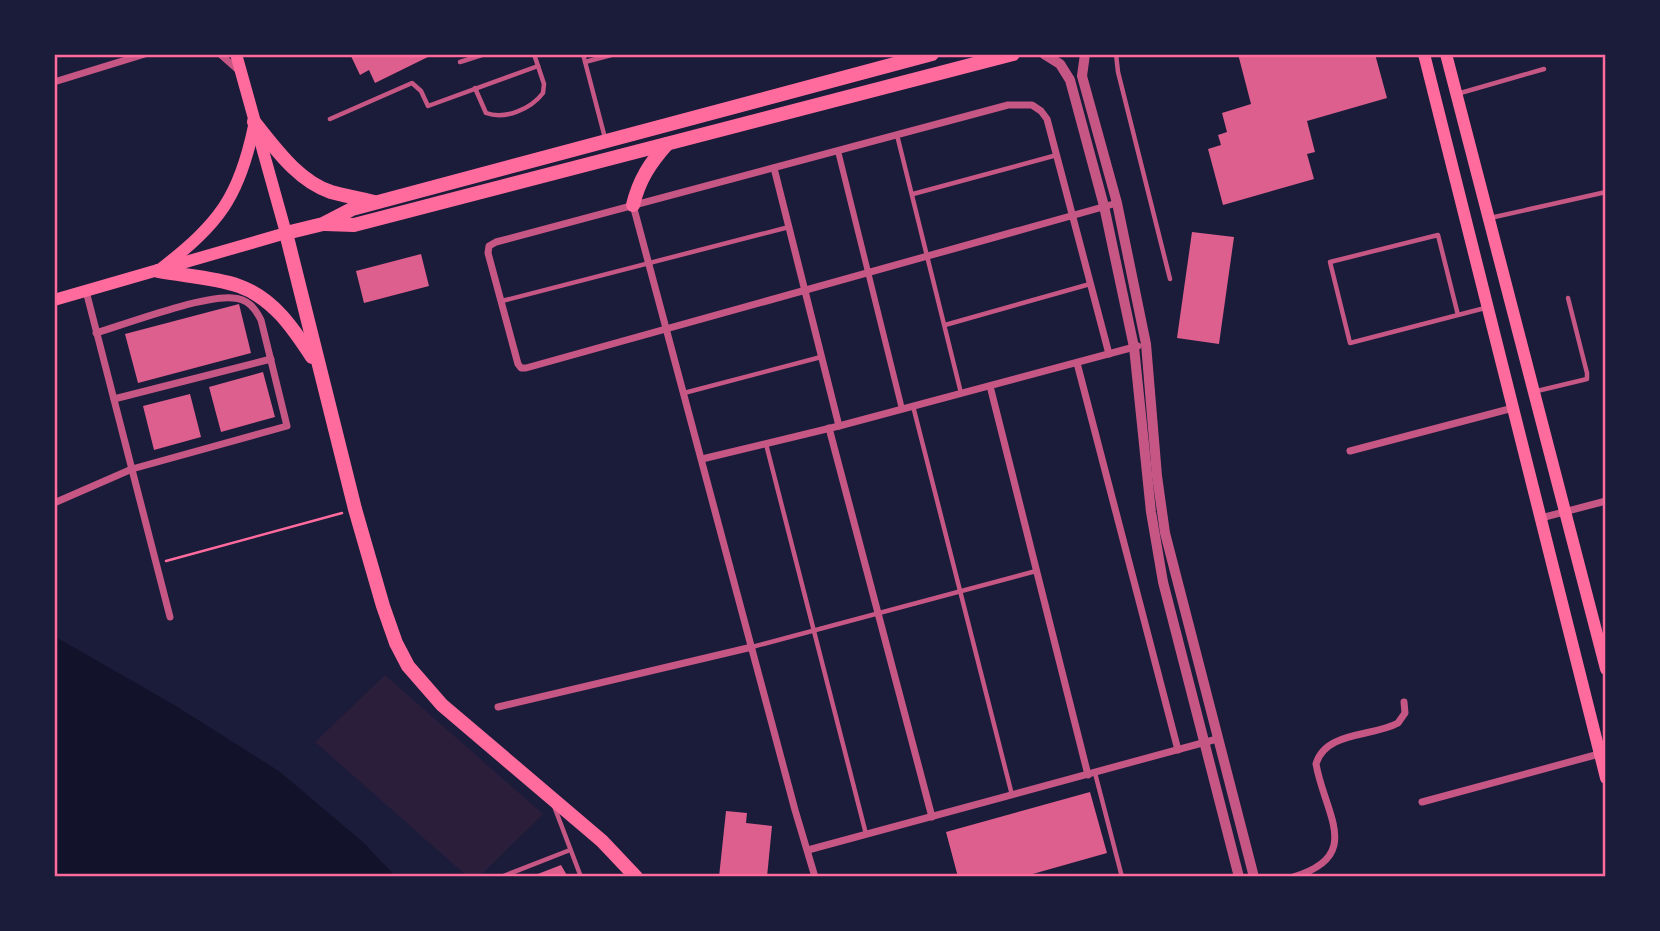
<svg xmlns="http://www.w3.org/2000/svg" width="1660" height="931" font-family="Rubik,sans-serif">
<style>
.green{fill:#2a1e3b}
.water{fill:#12122b}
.building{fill:#dd5f8e}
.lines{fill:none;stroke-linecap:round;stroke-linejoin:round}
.path{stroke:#ff6b9d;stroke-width:2.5}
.service{stroke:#c65784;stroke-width:4.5}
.pedestrian{stroke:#c65784;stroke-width:6}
.minor{stroke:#c65784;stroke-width:7}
.tertiary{stroke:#c65784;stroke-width:10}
.secondary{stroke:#ff6b9d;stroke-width:12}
.trunk{stroke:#ff6b9d;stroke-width:14}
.neatline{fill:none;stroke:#ff6b9d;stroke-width:2.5}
</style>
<rect width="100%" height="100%" fill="#1b1b3a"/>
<path class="green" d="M385,675L543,814L479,877H468L315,742Z"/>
<path class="water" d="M54,636L176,706L280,772L364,843L396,877H54Z"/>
<g class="building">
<path d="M350,54H434L375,83L369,70L360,75Z"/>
<path d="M1238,54H1375L1387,98L1307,121L1315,152L1307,154L1314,179L1223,205L1208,149L1221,145L1218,135L1227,132L1222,113L1251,104Z"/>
<path d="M1192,232L1234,237L1219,344L1177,338Z"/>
<path d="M421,254L429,286L364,303L356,271Z"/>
<path d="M239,304L251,353L138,383L125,334Z"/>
<path d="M263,372L275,417L221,432L209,387Z"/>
<path d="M190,394L201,437L154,450L143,406Z"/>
<path d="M1090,792L1107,853L1022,877H958L946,832Z"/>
<path d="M726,811L747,813L746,823L772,826L767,877H719Z"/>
<path d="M561,865L568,877H530Z"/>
</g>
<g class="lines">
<path class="path" d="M166,561L342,513"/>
<g class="service">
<path d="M583,54L605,138"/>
<path d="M1116,54L1118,72L1170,279"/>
<path d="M460,62L485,54"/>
<path d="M585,62L615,54"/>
<path d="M475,88L486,113C505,120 531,109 543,93L544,84L534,54"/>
<path d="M1457,94L1544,69"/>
<path d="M330,119L412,83L421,91L428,106L538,66"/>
<path d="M897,135L961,393"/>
<path d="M913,194L1057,155"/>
<path d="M1490,218L1606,192"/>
<path d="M502,301L789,227"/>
<path d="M1458,315L1438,235L1330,262L1350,343L1485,308"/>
<path d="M945,325L1090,284"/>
<path d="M1537,391L1587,379V373L1568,298"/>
<path d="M684,393L821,357"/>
<path d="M913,406L1012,795"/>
<path d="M766,444L866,834"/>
<path d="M752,647L1036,571"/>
<path d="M1095,773L1122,877"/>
<path d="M554,806L581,877"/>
<path d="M501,877L570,850"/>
</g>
<path class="pedestrian" d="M838,151L902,409"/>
<g class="minor">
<path d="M220,54L238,70"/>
<path d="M54,82L145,54"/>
<path d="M774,168L839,426"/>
<path d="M633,205L795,810L815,877"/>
<path d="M86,291L170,617"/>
<path d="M1109,354L1047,119L1041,111L1032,105H1008L496,242L489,246L488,253L518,364L521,368H526C723,314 920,258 1117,203"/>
<path d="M1077,363L1178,750"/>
<path d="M990,386L1088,775"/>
<path d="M114,399L271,359"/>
<path d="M829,428L932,817"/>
<path d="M1350,451L1513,408"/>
<path d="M702,459L839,426L1138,346"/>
<path d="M54,503L132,469L287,426L261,320C255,308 248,299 233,298C204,295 128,323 96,333"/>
<path d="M1541,518L1606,501"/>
<path d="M498,707L752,647"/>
<path d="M1422,802L1599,754"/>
<path d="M808,850L1217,739"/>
<path d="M1293,877C1364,856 1325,815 1316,764C1325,731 1373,737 1398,723L1405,713L1404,702"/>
</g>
<g class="tertiary">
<path d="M1044,54L1060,64L1070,80L1104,206L1134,347L1151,512L1163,582L1239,877"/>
<path d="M1085,54L1082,76L1117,203L1146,344L1157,476L1165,533L1254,877"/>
</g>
<g class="secondary">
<path d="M1424,54L1606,778"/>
<path d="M1446,54L1606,669"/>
<path d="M162,268C219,223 239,198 254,126"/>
<path d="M54,300L286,233L236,54"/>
</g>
<g class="trunk">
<path d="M254,122C275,148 298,181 331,192C345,196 360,198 374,202"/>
<path d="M633,205C639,180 650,163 667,144"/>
<path d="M325,224L354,225L1013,54"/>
<path d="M158,271C184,276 214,277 239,286C273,298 293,328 312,357"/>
<path d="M636,877L602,841L442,705L408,666L396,643L383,606L355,509L286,233L323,224L352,209L932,54"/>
</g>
</g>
<rect width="1660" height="931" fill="none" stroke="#1b1b3a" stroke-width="112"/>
<rect x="56" y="56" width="1548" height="819" class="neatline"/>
</svg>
